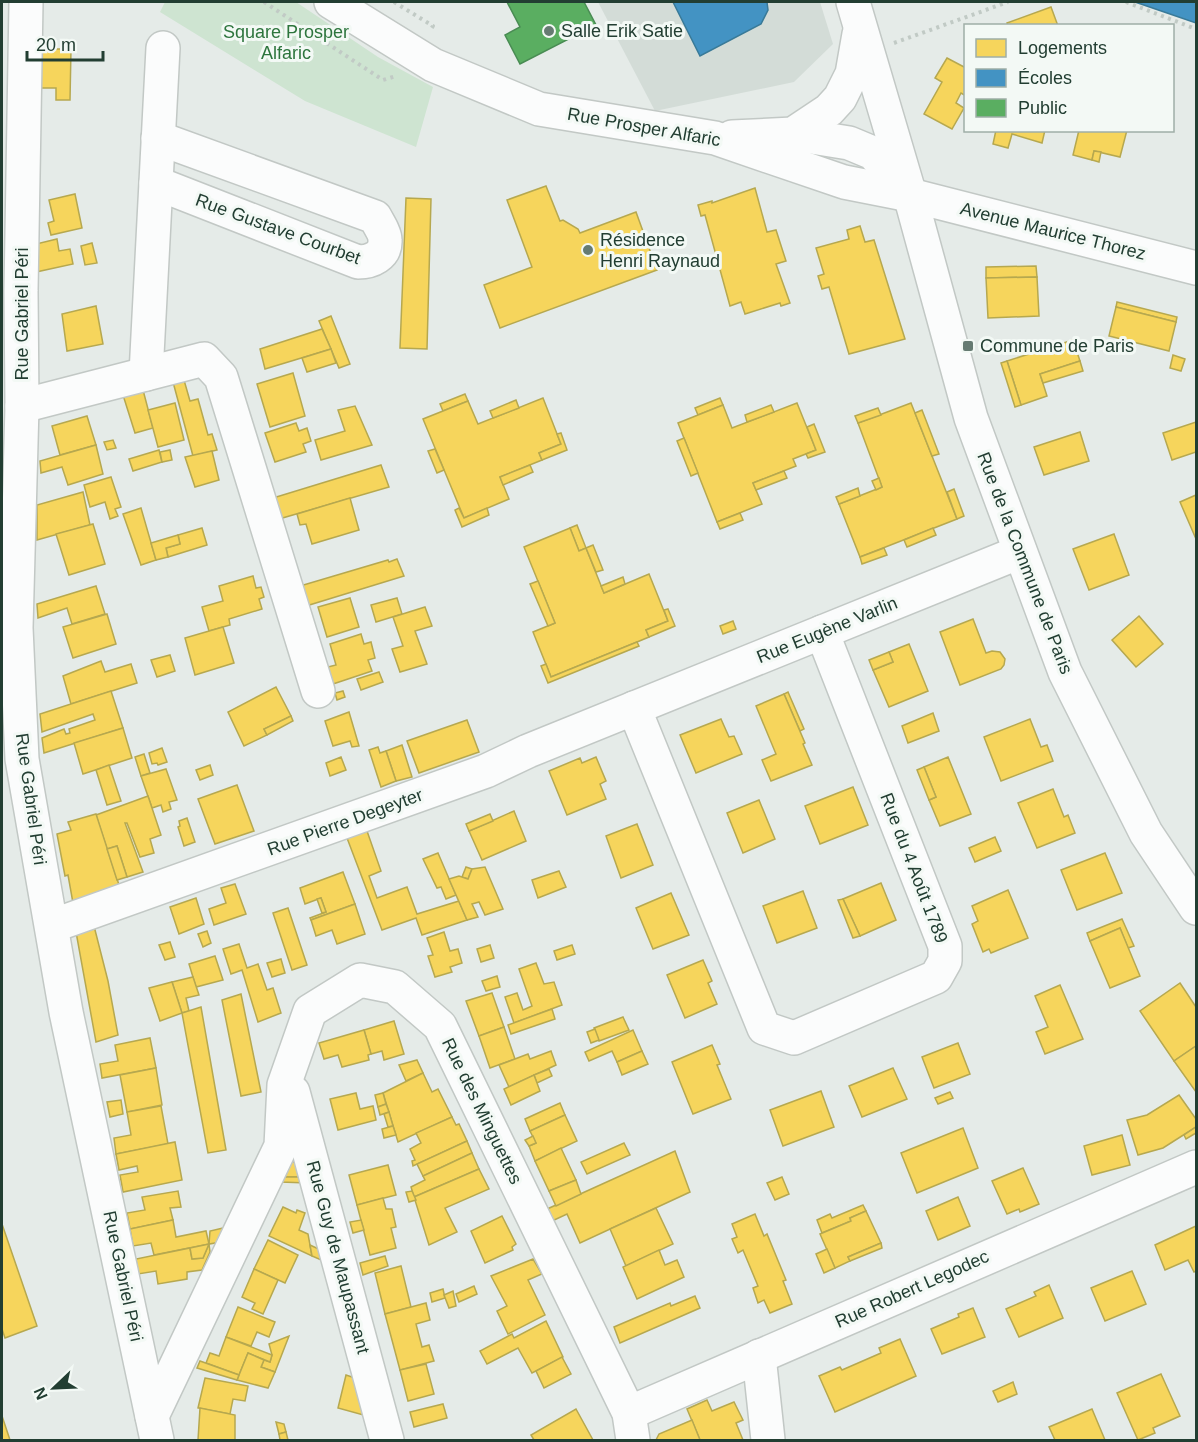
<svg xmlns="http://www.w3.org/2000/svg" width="1198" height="1442" font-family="Helvetica,sans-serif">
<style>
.built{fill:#d3dcd7}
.green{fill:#cee4d1}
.homes{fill:#f6d55c;stroke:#b6a84f;stroke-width:1.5}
.schools{fill:#4393c3;stroke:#397a98;stroke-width:1.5}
.public{fill:#5aae61;stroke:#498c53;stroke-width:1.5}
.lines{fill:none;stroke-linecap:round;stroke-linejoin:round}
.minor-casing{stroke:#c2c8c5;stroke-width:36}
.path{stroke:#c1cac5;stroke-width:4;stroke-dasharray:3 4.5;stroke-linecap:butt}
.minor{stroke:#fbfcfc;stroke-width:33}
.poi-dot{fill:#667b72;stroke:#f3f9f5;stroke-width:2}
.labels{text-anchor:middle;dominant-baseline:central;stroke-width:6;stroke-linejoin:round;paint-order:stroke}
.poi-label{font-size:18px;fill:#223e32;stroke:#f3f9f5;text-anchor:start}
.park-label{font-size:18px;fill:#2d753d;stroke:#f3f9f5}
.street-label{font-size:18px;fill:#223e32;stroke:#f3f9f5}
</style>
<rect width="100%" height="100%" fill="#e5ebe8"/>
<path class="built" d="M598,2H820L833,44L794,82L655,111Z"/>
<path class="green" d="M165,2H296L378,57L433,87L416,147L305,101L160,12Z"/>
<g class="homes">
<path d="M1051,7L1058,26H1008L1007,23Z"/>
<path d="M39,49H71L70,100H56V88H39Z"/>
<path d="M947,58L966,68V96L961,93L956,103L964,108L952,129L924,114L942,82L935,78Z"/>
<path d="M996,130H1045L1042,143L1012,134L1008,148L993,144Z"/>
<path d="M1079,130H1127L1120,157L1094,151L1092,160L1073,155Z"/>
<path d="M1094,151L1101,152L1099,162L1092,160Z"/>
<path d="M546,186L560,221L563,220L578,229L580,233L636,212L657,270L500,328L484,285L532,267L507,200Z"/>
<path d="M755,188L767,232L776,230L786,261L776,264L790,303L781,306L780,303L745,314L741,302L730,306L705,215L701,216L698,205L712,201V203Z"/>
<path d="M75,194L82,228L51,235L48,223L54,221L49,200Z"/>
<path d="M406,198L431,199L427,349L400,348Z"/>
<path d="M860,226L865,242L874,240L905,339L849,354L829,287L822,289L818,276L824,274L816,248L849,239L847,230Z"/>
<path d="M57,239L59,251L70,249L73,264L36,272V244Z"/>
<path d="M92,243L97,263L85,265L81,246Z"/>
<path d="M1036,266L1037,277L986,278V267Z"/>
<path d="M1037,277L1039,316L988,318L986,278Z"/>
<path d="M1117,302L1177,317L1176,322L1116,307Z"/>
<path d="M96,306L103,344L67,351L62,314Z"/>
<path d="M1116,307L1176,322L1169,351L1109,336Z"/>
<path d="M331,316L350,364L339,368L319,321Z"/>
<path d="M322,329L331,349L265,369L260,349Z"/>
<path d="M1073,340L1080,361L1040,374L1047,396L1021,405L1007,361Z"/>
<path d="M331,349L336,363L307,372L302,358Z"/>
<path d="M1173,355L1185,359L1181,371L1170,368Z"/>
<path d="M1007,361L1021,405L1015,407L1001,363Z"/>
<path d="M1080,361L1083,371L1043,383L1040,374Z"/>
<path d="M293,373L305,416L270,427L257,384Z"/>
<path d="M184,380L190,401L198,399L208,435L212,434L217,450L193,456L173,382Z"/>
<path d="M143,390L153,428L135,433L123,395Z"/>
<path d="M465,394L468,401L443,411L440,404Z"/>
<path d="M543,398L561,444L539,453L542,460L500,477L509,499L464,518L423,419L468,401L478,424Z"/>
<path d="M720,398L723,405L698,415L695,408Z"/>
<path d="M516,400L519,408L493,418L490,411Z"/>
<path d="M175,403L184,440L158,447L148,410Z"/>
<path d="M797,403L816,450L793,459L796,466L753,483L762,504L717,522L678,423L723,405L732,428Z"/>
<path d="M911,403L957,519L860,557L839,504L882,487L858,423Z"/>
<path d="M771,405L774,412L747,422L745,415Z"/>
<path d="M355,406L372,445L321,460L315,440L345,431L338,410Z"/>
<path d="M878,408L881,415L858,423L855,416Z"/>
<path d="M922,410L939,454L932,456L915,413Z"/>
<path d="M87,416L96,445L60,455L52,426Z"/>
<path d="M1196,422V452L1172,460L1163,433Z"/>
<path d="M296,423L299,431L307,428L311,441L303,444L306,452L275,462L265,433Z"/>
<path d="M814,424L825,452L808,458L806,454L816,450L807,427Z"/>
<path d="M1080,432L1089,461L1044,475L1034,447Z"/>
<path d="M561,433L567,450L542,460L539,453L561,444L557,434Z"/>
<path d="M684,438L698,473L691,476L677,441Z"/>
<path d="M113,440L116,448L107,450L104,442Z"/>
<path d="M96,445L103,474L68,485L62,467L41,473L40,461Z"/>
<path d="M435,449L444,470L437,473L428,451Z"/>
<path d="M159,450L162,462L133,471L129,459Z"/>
<path d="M170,450L172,460L162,462L160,452Z"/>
<path d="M212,451L219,480L195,487L185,457Z"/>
<path d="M381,465L389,487L279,519L273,498Z"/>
<path d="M530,465L533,472L503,485L500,477Z"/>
<path d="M784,471L787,478L756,490L753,483Z"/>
<path d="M111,477L121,507L115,509L118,516L110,519L105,502L90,507L84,485Z"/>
<path d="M879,478L882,487L876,490L872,481Z"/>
<path d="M858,488L860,496L839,504L836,497Z"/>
<path d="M954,489L964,516L957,519L947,492Z"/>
<path d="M83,492L90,525L37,540V505Z"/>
<path d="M1196,495V539L1180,502Z"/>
<path d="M350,498L359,530L312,544L306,524L300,525L297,514Z"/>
<path d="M141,508L156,560L141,565L123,514Z"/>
<path d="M459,508L464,518L487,508L489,515L462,527L455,510Z"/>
<path d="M740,513L743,520L720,529L717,522Z"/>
<path d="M93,524L105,564L69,575L56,534Z"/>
<path d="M577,525L586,548L579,551L570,528Z"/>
<path d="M202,528L207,545L168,557L166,548L180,544L178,535Z"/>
<path d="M570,528L579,551L586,548L604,593L649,574L668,621L646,630L649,637L637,642L551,677L533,632L555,623L524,547Z"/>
<path d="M933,528L936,535L907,547L904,540Z"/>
<path d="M1114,534L1129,575L1089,590L1073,549Z"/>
<path d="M178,535L180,544L166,548L168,557L156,560L151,543Z"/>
<path d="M593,545L603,570L596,572L586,548Z"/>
<path d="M884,548L887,555L862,564L860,557Z"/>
<path d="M397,559L404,576L306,606L300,586L388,560L389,562Z"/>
<path d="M253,576L256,588L261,587L264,597L259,599L262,609L229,619L230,625L209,631L202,607L223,601L219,586Z"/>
<path d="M623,577L625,584L604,593L601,586Z"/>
<path d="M538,581L555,623L548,626L530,584Z"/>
<path d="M96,586L105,614L72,624L67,608L38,618L37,604Z"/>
<path d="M350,598L359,627L327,637L318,607Z"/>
<path d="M397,598L402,614L376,622L371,605Z"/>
<path d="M425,607L432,626L415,631L427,664L400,672L392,649L403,646L393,617Z"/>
<path d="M668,609L675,626L649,637L646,630L668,621L664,610Z"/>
<path d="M107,614L116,644L73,658L63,627Z"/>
<path d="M1139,616L1163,644L1136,667L1112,640Z"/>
<path d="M973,619L986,653L992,651L1000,652L1005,659L1004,665L1001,669L960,685L940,632Z"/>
<path d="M733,621L736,629L723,634L720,626Z"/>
<path d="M223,627L234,663L195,675L185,638Z"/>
<path d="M361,634L364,644L371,642L375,658L368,660L372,671L330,685L324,668L336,665L330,644Z"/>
<path d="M637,642L639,646L548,683L541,666L546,664L551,677Z"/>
<path d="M909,644L928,691L889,707L873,670L893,662L889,652Z"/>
<path d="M889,652L893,662L873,670L869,660Z"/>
<path d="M170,655L175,671L157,677L151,660Z"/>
<path d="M101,661L105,672L131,664L137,683L71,704L63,676Z"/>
<path d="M379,672L383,682L361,690L357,679Z"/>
<path d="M276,687L291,716L264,729L267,735L244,746L228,712Z"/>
<path d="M111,691L123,728L44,753L42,738L64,729L66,734L70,733L69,729L95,720L93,714L42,732L40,714Z"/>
<path d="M343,691L345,697L337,700L335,693Z"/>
<path d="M788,692L804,729L800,731L784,694Z"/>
<path d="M784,694L805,743L803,744L812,765L771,781L762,760L776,754L756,706Z"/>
<path d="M349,712L359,746L352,747L350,741L333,746L325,721Z"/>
<path d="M933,713L939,731L908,743L902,726Z"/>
<path d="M291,716L293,721L267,735L264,729Z"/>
<path d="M721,719L729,737L734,736L742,754L696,773L680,735Z"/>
<path d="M1030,719L1041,747L1047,745L1053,761L1001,781L984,737Z"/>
<path d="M467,720L479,752L419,773L407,741Z"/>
<path d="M123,728L132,758L83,774L74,743Z"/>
<path d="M402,745L412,777L396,781L386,751Z"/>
<path d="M378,747L380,753L386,751L396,781L381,787L369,750Z"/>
<path d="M162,748L167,762L158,765L157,763L152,764L149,753Z"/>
<path d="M144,754L150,773L141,776L135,757Z"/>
<path d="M341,757L346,770L330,776L326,763Z"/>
<path d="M596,757L606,781L600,784L606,799L567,815L549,771L580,758L582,763Z"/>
<path d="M948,757L971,814L940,826L929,800L936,797L924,767Z"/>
<path d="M109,765L121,801L107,805L96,770Z"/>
<path d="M210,765L213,775L200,780L196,770Z"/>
<path d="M924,767L936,797L929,800L917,770Z"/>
<path d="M166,769L177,800L169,802L171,809L163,812L161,805L152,808L141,776Z"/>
<path d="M237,785L254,831L215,844L198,799Z"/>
<path d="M853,787L868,825L820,844L805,806Z"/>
<path d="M1053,789L1064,817L1068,815L1075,833L1037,848L1018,803Z"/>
<path d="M148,796L161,835L150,839L154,853L140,857L127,823H125L143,872L127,877L117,846L107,849L96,815Z"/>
<path d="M759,800L775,839L743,853L727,813Z"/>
<path d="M514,811L526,841L482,860L469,831Z"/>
<path d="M96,814L120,888L73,903L68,875L65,876L57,834L71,830L68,822Z"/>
<path d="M490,814L493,821L469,831L466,824Z"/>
<path d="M187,818L195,842L184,846L178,827L180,826L179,821Z"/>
<path d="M637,824L653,865L621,878L606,836Z"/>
<path d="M367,831L381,871L369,876L377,898L407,887L417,914L459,901L467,920L422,935L416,918L382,930L347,838Z"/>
<path d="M995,837L1001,851L975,862L969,848Z"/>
<path d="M117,846L127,877L117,880L107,849Z"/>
<path d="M438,853L456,895L446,899L441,887L437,888L423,859Z"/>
<path d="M1105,853L1122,893L1077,910L1061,870Z"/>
<path d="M466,867L472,869L468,879L462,877Z"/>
<path d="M485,867L503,909L485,915L479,902L472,904L478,917L467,920L449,879L459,876L468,879L472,869Z"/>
<path d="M559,871L566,887L538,898L532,880Z"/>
<path d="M343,872L355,904L311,920L310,918L326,912L321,898L305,904L300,888Z"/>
<path d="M881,883L896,920L860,936L843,899Z"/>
<path d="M235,884L246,914L214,925L209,909L226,903L221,888Z"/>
<path d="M1008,890L1028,938L991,953L989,949L983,952L972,924L978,921L972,906Z"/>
<path d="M803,891L817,928L777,943L763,906Z"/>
<path d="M671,893L689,935L653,949L636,908Z"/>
<path d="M196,898L204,924L179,934L170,907Z"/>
<path d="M321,898L326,912L322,913L317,899Z"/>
<path d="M843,899L860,936L853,938L838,900Z"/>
<path d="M355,904L365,934L337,944L332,930L316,936L311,920Z"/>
<path d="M288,908L307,965L292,970L273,913Z"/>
<path d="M1122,919L1134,946L1128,948L1120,928L1090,941L1087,933Z"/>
<path d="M94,926L108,981L118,1035L96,1042L76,932Z"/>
<path d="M1120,928L1140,976L1110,988L1090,941Z"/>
<path d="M207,931L211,943L203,947L198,934Z"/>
<path d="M444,932L450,951L458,949L462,963L450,967L452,972L435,977L428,956L433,955L427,938Z"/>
<path d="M170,942L175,957L165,960L159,945Z"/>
<path d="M239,944L247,968L258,964L267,990L273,988L281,1013L258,1022L242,970L231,974L223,949Z"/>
<path d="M490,945L494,958L481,962L477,949Z"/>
<path d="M572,945L575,954L557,960L554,951Z"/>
<path d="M215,956L223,980L196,987L189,964Z"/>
<path d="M281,959L285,973L272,977L267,963Z"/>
<path d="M703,960L712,981L708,983L717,1004L685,1018L667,975Z"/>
<path d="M536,963L544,984L554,982L562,1005L514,1023L505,997L517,993L523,1010L532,1006L519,969Z"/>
<path d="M497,976L500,987L486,991L482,981Z"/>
<path d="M193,977L199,995L186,998L189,1011L182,1013L172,982Z"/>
<path d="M172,982L182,1013L160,1021L149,988Z"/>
<path d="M1180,983L1196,1007V1046L1174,1061L1140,1011Z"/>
<path d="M1060,985L1083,1039L1045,1054L1036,1032L1048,1027L1035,996Z"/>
<path d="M492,993L504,1027L479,1036L466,1001Z"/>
<path d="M241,994L261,1092L241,1096L222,1000Z"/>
<path d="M201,1007L226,1150L208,1153L182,1013Z"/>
<path d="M552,1009L555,1019L511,1034L508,1025Z"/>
<path d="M623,1017L629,1030L599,1041L594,1028Z"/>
<path d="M394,1021L404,1054L384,1060L382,1051L371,1054L364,1030Z"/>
<path d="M504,1027L515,1059L490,1068L479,1036Z"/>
<path d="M595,1029L599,1040L591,1043L587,1032Z"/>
<path d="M364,1030L371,1054L368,1055L369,1060L342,1067L338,1055L324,1059L319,1043Z"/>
<path d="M633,1030L642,1051L617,1062L612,1051L589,1061L585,1052Z"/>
<path d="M150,1038L156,1068L102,1078L100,1064L118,1061L115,1045Z"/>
<path d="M958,1043L970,1074L934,1088L922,1057Z"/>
<path d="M712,1045L720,1064L717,1065L731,1099L693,1114L672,1062Z"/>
<path d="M1196,1046V1092L1174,1061Z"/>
<path d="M551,1051L556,1065L509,1087L499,1065L528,1054L530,1059Z"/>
<path d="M642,1051L648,1064L622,1075L617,1062Z"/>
<path d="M417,1060L423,1073L406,1081L399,1065Z"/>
<path d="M156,1068L162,1105L127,1112L120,1075Z"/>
<path d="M893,1068L907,1099L862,1117L849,1086Z"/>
<path d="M549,1069L552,1076L537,1083L534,1075Z"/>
<path d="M423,1073L432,1092L438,1089L452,1117L398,1142L383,1093Z"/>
<path d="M534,1075L540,1091L511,1105L504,1089Z"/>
<path d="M821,1091L834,1127L783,1146L770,1110Z"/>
<path d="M950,1092L953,1098L938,1104L935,1098Z"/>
<path d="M356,1093L360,1109L373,1106L376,1120L338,1130L330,1099Z"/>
<path d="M383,1093L386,1104L378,1107L375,1095Z"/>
<path d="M1179,1095L1196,1119V1127L1163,1148L1138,1155L1127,1120L1147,1115Z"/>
<path d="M121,1100L123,1114L110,1117L107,1102Z"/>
<path d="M560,1103L565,1115L530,1131L525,1119Z"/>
<path d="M386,1104L389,1112L380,1115L378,1107Z"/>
<path d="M161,1106L168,1144L116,1154L114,1138L131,1135L127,1112Z"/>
<path d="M389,1112L393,1126L388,1127L384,1114Z"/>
<path d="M565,1115L577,1141L535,1161L529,1146L536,1143L530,1131Z"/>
<path d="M452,1117L456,1125L459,1124L467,1141L413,1166L412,1161L415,1160L410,1149L421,1143L416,1133Z"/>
<path d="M393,1126L396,1135L384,1138L382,1129Z"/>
<path d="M1196,1127V1133L1186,1139L1184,1135Z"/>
<path d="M963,1128L978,1168L917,1193L901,1153Z"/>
<path d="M1122,1135L1130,1165L1092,1175L1084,1146Z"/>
<path d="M533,1136L536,1143L529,1146L525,1140Z"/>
<path d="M467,1141L472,1153L423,1176L417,1164Z"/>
<path d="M175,1142L182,1180L123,1192L120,1175L138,1172L137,1166L119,1170L116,1154Z"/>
<path d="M624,1143L630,1155L587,1174L581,1162Z"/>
<path d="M561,1148L576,1180L549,1191L535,1161Z"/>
<path d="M675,1151L690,1192L580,1243L567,1214L550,1222L545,1210Z"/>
<path d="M472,1153L479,1169L414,1197L411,1187L425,1180L423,1176Z"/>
<path d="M289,1162H302L306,1177H283Z"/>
<path d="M388,1165L396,1195L357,1205L349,1175Z"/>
<path d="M1023,1168L1039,1204L1020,1212L1019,1209L1007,1214L992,1181Z"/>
<path d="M479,1169L489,1189L445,1208L457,1232L429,1245L414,1197Z"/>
<path d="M283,1177H306L307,1183L281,1182Z"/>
<path d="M782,1177L789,1194L775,1200L767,1183Z"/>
<path d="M576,1180L581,1194L556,1206L549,1191Z"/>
<path d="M178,1191L181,1207L170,1208L173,1220L130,1229L127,1213L145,1210L142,1197Z"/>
<path d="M412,1191L416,1200L409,1202L406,1192Z"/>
<path d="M958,1197L970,1226L938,1240L926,1211Z"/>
<path d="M383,1198L386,1209H392L396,1227L391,1228L396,1248L370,1255L357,1205Z"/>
<path d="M863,1205L866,1211L850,1218L851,1221L822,1233L817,1220L830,1214L832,1218Z"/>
<path d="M283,1207L296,1213L297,1210L305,1213L299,1230L308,1234L312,1256L269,1236Z"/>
<path d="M656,1208L673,1244L626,1266L610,1229Z"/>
<path d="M866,1211L881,1243L848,1257L850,1261L835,1268L820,1234L851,1221L850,1218Z"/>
<path d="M755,1214L764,1236L767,1234L786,1280L783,1281L792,1304L770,1313L764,1300L758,1303L753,1288L758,1286L743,1250L738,1253L732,1239L737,1237L732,1224Z"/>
<path d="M502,1216L516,1244L512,1247L513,1250L485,1263L471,1231Z"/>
<path d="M173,1220L176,1237L206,1231L209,1244L154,1255L151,1243L133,1246L130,1229Z"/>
<path d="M361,1220L364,1230L353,1233L350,1222Z"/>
<path d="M2,1224L37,1326L5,1338L2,1329Z"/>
<path d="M1196,1226V1271L1194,1272L1188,1260L1165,1270L1155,1245Z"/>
<path d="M223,1228L221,1242L209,1244L210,1231Z"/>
<path d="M268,1240L298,1255L285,1283L254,1269Z"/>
<path d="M881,1243L882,1248L850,1261L848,1257Z"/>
<path d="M209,1244L210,1252L202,1270L187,1272V1279L158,1284L156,1271L138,1274L136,1259L190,1248L192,1259L203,1258Z"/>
<path d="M209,1244L203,1258L192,1259L190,1248Z"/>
<path d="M310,1245L325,1252L328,1263L312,1256Z"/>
<path d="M827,1249L835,1268L824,1273L816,1254Z"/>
<path d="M659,1250L665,1265L677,1260L684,1277L637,1299L623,1267Z"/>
<path d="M385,1256L388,1266L363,1275L360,1263Z"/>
<path d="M533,1259L542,1274L528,1280L545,1315L508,1334L497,1311L507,1306L491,1276Z"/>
<path d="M401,1266L411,1307L385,1314L375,1273Z"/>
<path d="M254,1269L278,1280L263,1314L252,1309L255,1303L242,1297Z"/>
<path d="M1132,1271L1146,1304L1105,1321L1091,1288Z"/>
<path d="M1049,1285L1063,1318L1019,1337L1006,1309L1036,1296L1034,1292Z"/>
<path d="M474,1286L477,1294L459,1302L456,1294Z"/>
<path d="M443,1289L445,1298L432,1302L430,1293Z"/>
<path d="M453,1291L456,1306L449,1308L444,1295Z"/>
<path d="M695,1296L700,1308L620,1343L614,1327L670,1303L671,1306Z"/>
<path d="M426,1303L430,1320L416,1324L422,1347L429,1345L434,1361L400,1370L385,1314Z"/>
<path d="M238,1307L275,1322L269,1337L257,1332L251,1346L226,1337Z"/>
<path d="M973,1308L985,1337L942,1354L931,1329L959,1317L958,1314Z"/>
<path d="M546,1321L563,1357L532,1373L518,1348L487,1364L480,1351L512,1334L514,1338Z"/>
<path d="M289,1336L275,1372L261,1367L264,1360L270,1362L272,1355L269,1344Z"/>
<path d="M226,1337L272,1355L270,1362L248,1353L239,1375L206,1363L210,1353L219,1356Z"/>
<path d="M900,1339L916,1376L835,1412L819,1376L840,1367L842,1370L881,1353L879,1348Z"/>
<path d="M248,1353L264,1360L261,1367L275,1372L268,1388L237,1380Z"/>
<path d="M562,1357L571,1374L544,1388L536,1371Z"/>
<path d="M200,1361L239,1375L237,1380L197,1368Z"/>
<path d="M426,1364L434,1394L408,1401L400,1370Z"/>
<path d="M1161,1374L1180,1416L1153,1428L1155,1433L1138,1440L1117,1393Z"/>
<path d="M346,1375L358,1379L367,1416L338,1408Z"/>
<path d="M205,1378L248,1386L245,1401L233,1399L230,1414L198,1408Z"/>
<path d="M1013,1382L1017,1394L998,1402L993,1391Z"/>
<path d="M707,1400L712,1411L734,1402L743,1420L736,1423L743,1440H700L687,1409Z"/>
<path d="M443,1404L447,1418L414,1427L410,1412Z"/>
<path d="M200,1408L235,1415V1440H198Z"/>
<path d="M576,1409L593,1440H534L531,1435Z"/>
<path d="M1092,1409L1105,1440H1055L1049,1427Z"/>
<path d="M2,1416L10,1440H2Z"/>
<path d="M692,1420L700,1440H656L659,1434Z"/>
<path d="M276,1422L284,1424L286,1432L279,1434Z"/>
<path d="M286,1432L288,1440H280L279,1434Z"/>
</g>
<g class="schools">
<path d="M673,2H767L768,10L761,24L700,56Z"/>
<path d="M1135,2H1196V23Z"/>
</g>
<path class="public" d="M507,2H584L596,25L520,64L505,35L520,27Z"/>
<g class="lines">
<defs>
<g id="minor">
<path d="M26,2L21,291L22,406L16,628L22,759L66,1012L157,1440"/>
<path d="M331,2L433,65L539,109L715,138L844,182L910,195L1196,268"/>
<path d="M853,2L910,195L971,418L1065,672L1146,833L1196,908"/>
<path d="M793,134L849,143L873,153L903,187"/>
<path d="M732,137L793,134L829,110L840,98L852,74L859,34"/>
<path d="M156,183L358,262C371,262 386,256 385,240C385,233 378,223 375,217L158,138"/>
<path d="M146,374L163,48"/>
<path d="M22,406L204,359L221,377L318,691"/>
<path d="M634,708L764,1028L794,1038L936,977L945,961V946L822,632"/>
<path d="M52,926L486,771L528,751L1020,552"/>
<path d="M293,1092L387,1440"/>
<path d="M759,1356L768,1440"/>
<path d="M629,1413L1196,1167"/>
<path d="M152,1416L281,1146L284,1085L310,1011L360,980L395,987L440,1026L629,1413L633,1440"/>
</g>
</defs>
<use href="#minor" class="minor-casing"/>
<g class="path">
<path d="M264,2L383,80L396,76"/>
<path d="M394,2L433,26L431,29"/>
<path d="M1126,2L1196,29"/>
<path d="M894,43L1008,2"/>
</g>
<use href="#minor" class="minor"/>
</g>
<g class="poi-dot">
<circle cx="549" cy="31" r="6"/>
<circle cx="588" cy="250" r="6"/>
<rect x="962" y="340" width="12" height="12" rx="3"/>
</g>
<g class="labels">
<g class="poi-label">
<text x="561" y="31">Salle Erik Satie</text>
<text x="600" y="240">Résidence<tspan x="600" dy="21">Henri Raynaud</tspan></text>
<text x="980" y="346">Commune de Paris</text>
</g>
<g class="park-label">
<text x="286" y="32">Square Prosper<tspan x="286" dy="21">Alfaric</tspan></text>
</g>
<g class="street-label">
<text transform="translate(644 127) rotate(10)">Rue Prosper Alfaric</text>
<text transform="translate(278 229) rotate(20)">Rue Gustave Courbet</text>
<text transform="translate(1053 231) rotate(14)">Avenue Maurice Thorez</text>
<text transform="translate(22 314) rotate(-90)">Rue Gabriel Péri</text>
<text transform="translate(1025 563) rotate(69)">Rue de la Commune de Paris</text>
<text transform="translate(827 630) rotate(-22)">Rue Eugène Varlin</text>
<text transform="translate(31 799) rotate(82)">Rue Gabriel Péri</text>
<text transform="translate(345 822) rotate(-20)">Rue Pierre Degeyter</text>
<text transform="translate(914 868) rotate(69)">Rue du 4 Août 1789</text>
<text transform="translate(482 1111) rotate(64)">Rue des Minguettes</text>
<text transform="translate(338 1257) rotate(75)">Rue Guy de Maupassant</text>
<text transform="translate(123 1276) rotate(78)">Rue Gabriel Péri</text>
<text transform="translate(912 1289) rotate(-24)">Rue Robert Legodec</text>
</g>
</g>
<rect width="1198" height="1442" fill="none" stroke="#223e32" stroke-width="6"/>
<rect x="964" y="24" width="210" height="108" fill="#f3f9f5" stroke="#9faea7" stroke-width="1.5"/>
<rect x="976" y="39" width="30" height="18" fill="#f6d55c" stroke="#9faea7" stroke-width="1.5"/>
<text x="1018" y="54" font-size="18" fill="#223e32">Logements</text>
<rect x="976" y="69" width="30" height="18" fill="#4393c3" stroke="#9faea7" stroke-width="1.5"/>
<text x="1018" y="84" font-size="18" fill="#223e32">Écoles</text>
<rect x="976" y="99" width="30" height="18" fill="#5aae61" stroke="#9faea7" stroke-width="1.5"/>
<text x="1018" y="114" font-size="18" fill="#223e32">Public</text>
<g transform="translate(54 1388) rotate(247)" stroke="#f3f9f5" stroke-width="4.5" paint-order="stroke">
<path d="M0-4.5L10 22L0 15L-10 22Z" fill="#223e32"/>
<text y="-9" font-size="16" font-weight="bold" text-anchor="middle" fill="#223e32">N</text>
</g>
<path d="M27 51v9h76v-9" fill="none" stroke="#223e32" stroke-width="3"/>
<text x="36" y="51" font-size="18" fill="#223e32" stroke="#f3f9f5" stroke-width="4.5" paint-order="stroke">20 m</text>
</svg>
